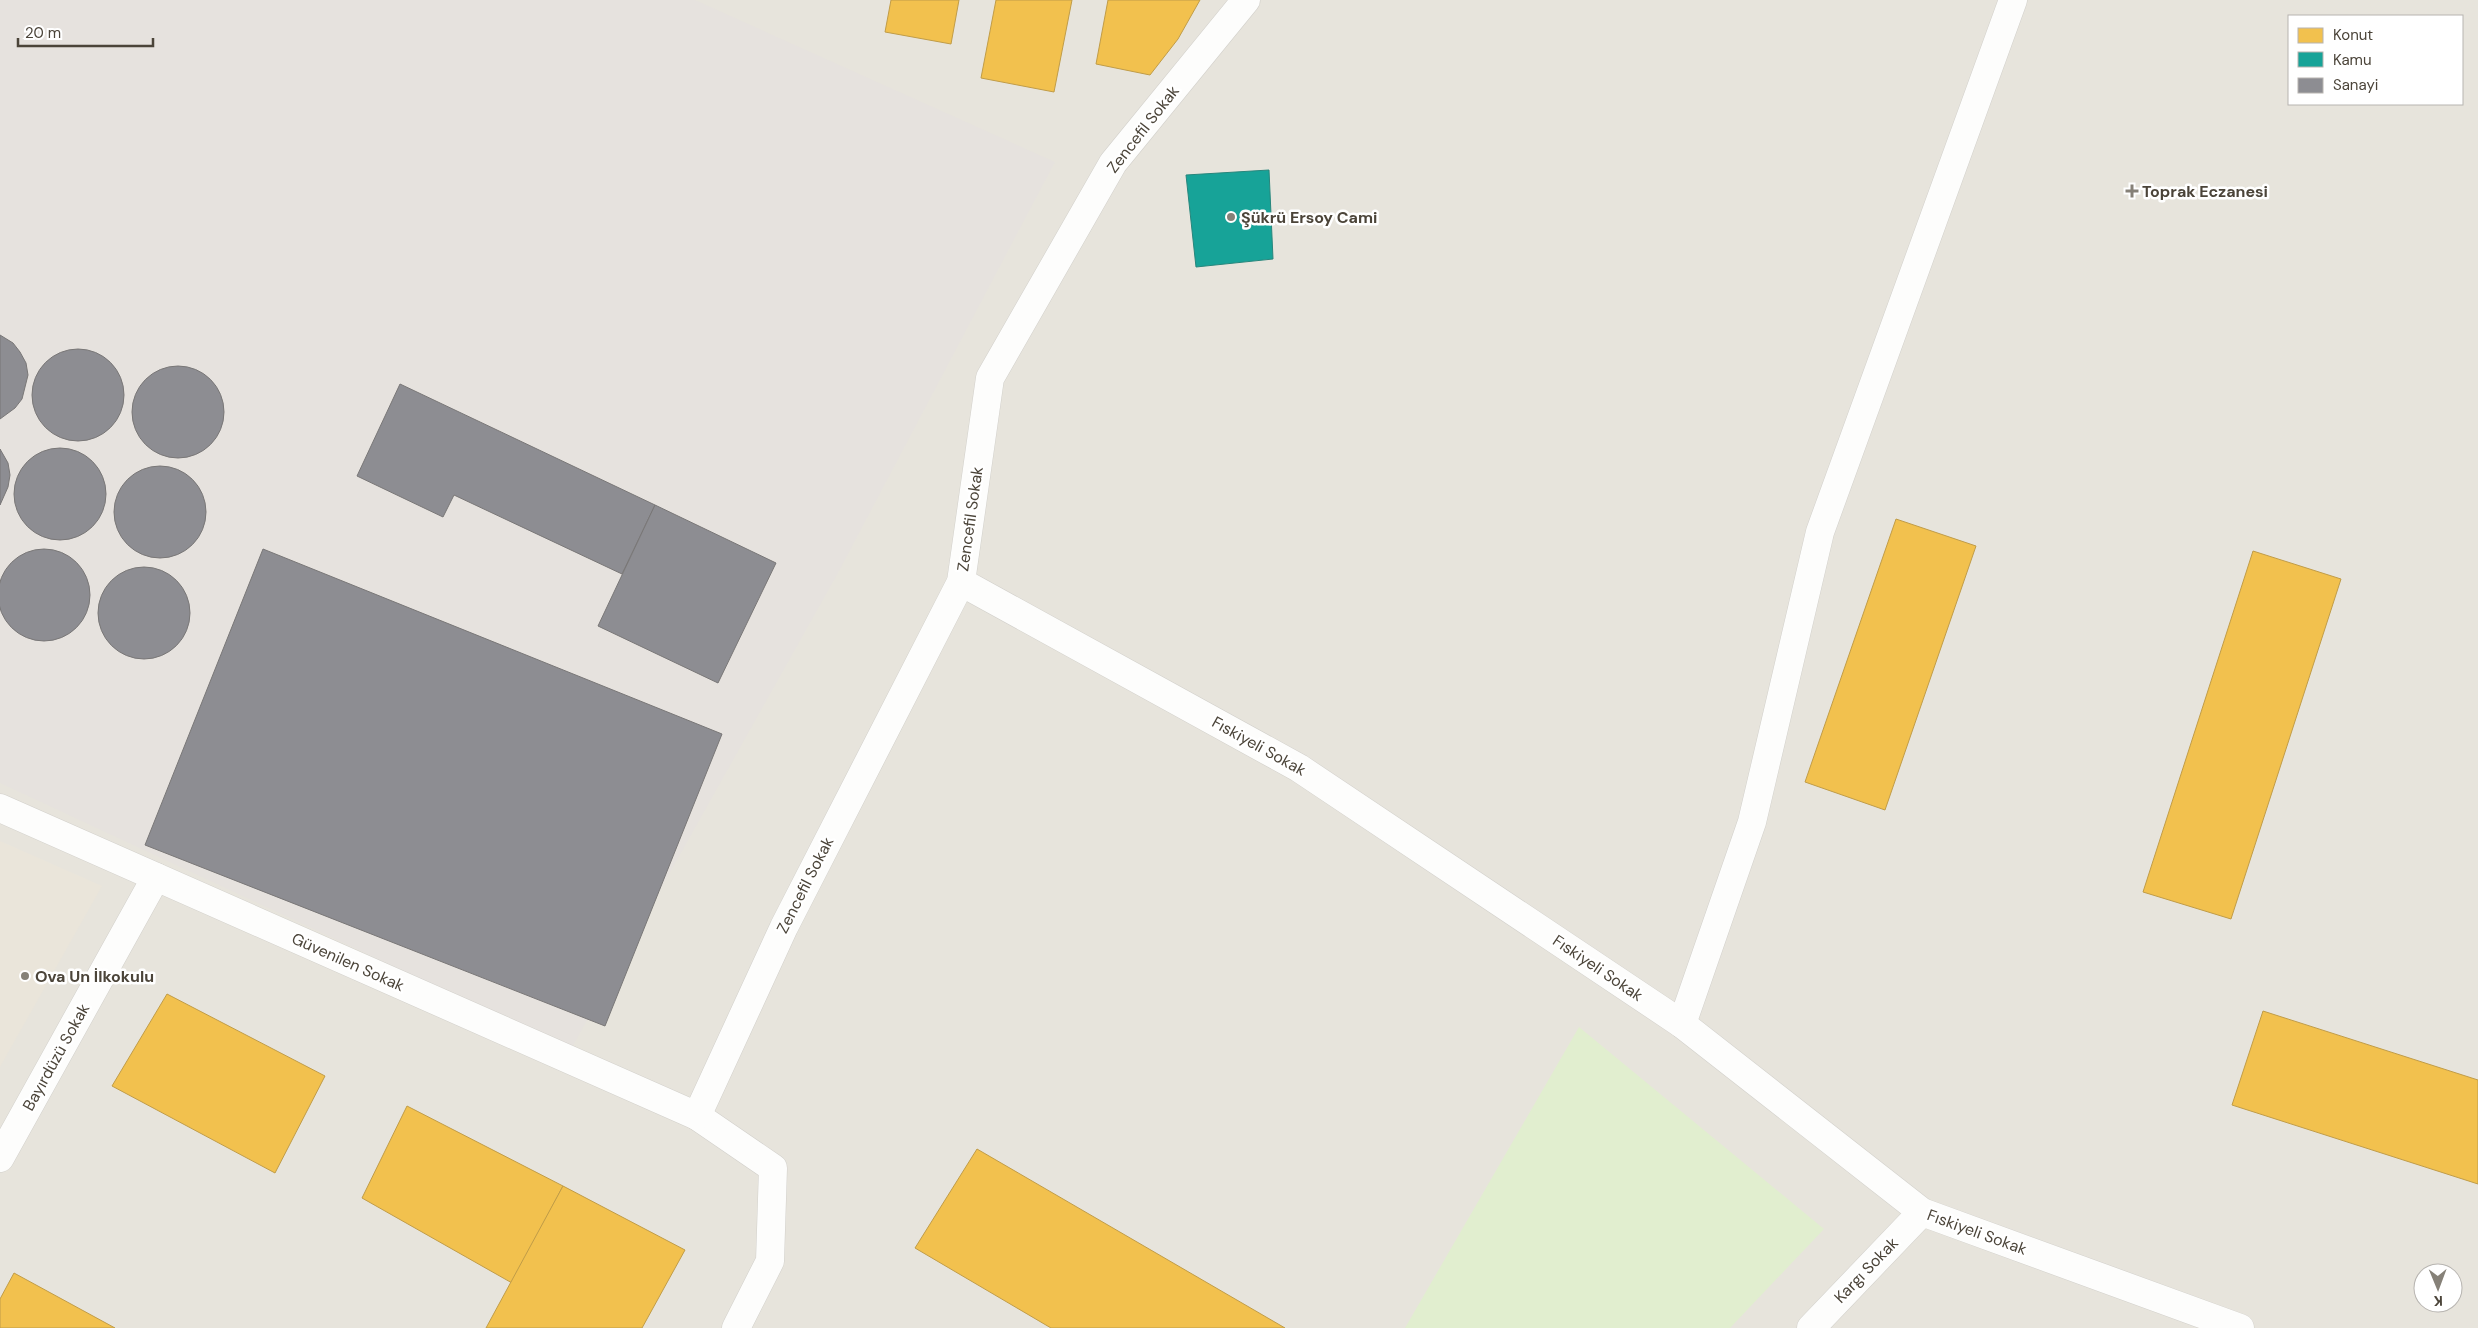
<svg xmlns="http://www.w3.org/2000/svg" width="2478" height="1328" font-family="'DM Sans',sans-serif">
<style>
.residential{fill:#e7e4dc;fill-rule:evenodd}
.industrial{fill:#e6e2de}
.education{fill:#eae5da}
.green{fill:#e1eecf}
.homes{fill:#f2c14e;stroke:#c09c48}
.public{fill:#17a398;stroke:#27867c}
.industry{fill:#8d8d92;stroke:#797777}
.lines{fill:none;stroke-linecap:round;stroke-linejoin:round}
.street-casing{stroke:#d2d0cb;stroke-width:29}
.street{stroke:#fdfdfc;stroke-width:28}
.poi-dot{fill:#868178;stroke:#fff;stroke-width:2}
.labels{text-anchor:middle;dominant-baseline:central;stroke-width:5;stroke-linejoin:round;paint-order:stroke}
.street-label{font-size:16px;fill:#4b4439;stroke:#fff}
.poi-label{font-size:16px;font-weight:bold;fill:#4b4439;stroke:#fff;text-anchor:start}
</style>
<rect width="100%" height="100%" fill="#f4f2ee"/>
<path class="residential" d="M0,0H2478V1328H0ZM2289,16H2462V104H2289ZM2423,1273H2453V1303H2423Z"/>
<path class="industrial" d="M0,0H695L1055,162L838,573L571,1049L0,783Z"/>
<path class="education" d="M0,841L102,886L0,1067Z"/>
<path class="green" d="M1579,1027L1824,1229L1730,1328H1405Z"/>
<g class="homes">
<path d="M891,0H959L951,44L885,32Z"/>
<path d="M996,0H1072L1054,92L981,78Z"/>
<path d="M1108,0H1200L1178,39L1150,75L1096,64Z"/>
<path d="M1896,519L1976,546L1885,810L1805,782Z"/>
<path d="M2253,551L2341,579L2231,919L2143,892Z"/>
<path d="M167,994L325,1076L275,1173L112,1086Z"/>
<path d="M2263,1011L2478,1080V1184L2232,1105Z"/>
<path d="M407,1106L563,1186L512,1283L362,1198Z"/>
<path d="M977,1149L1285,1328H1051L915,1248Z"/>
<path d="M563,1186L685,1250L642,1328H486Z"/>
<path d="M14,1273L115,1328H0V1299Z"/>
</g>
<path class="public" d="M1269,170L1273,259L1196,267L1186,175Z"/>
<g class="industry">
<path d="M0,335L13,343L20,352L26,363L28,375L22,399L15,408L0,419Z"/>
<circle cx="78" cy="395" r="46"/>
<circle cx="178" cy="412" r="46"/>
<path d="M400,384L655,505L622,574L454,495L443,517L357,476Z"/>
<circle cx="60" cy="494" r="46"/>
<path d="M0,449L8,463L10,475L8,487L0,505Z"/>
<circle cx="160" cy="512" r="46"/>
<path d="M655,505L776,563L718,683L598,626Z"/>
<path d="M263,549L722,734L605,1026L145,845Z"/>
<circle cx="44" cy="595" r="46"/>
<circle cx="144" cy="613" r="46"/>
</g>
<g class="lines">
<defs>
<g id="street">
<path d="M961,582L1299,768L1682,1024L1922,1212L2240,1328"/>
<path d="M0,808L697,1116L773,1168L770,1261L736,1328"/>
<path d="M1682,1024L1752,822L1820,532L2013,0"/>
<path d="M697,1116L784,927L961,582L990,378L1113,163L1246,0"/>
<path d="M0,1158L156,877"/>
<path d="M1811,1328L1922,1212"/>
</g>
</defs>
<use href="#street" class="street-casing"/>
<use href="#street" class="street"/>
</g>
<g class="poi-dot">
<path d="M2129.5 183.5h5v5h5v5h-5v5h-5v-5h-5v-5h5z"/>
<circle cx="1231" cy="217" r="5"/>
<circle cx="25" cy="976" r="5"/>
</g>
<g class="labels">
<g class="street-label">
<text transform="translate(1143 129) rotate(-52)">Zencefil Sokak</text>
<text transform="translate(970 519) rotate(-82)">Zencefil Sokak</text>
<text transform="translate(1259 746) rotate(29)">Fıskiyeli Sokak</text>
<text transform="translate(805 885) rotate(-63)">Zencefil Sokak</text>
<text transform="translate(348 962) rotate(24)">Güvenilen Sokak</text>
<text transform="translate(1598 968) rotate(34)">Fıskiyeli Sokak</text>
<text transform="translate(56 1057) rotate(-61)">Bayırdüzü Sokak</text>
<text transform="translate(1977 1232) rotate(20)">Fıskiyeli Sokak</text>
<text transform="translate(1866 1270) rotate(-46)">Kargı Sokak</text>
</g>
<g class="poi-label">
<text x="2142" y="191">Toprak Eczanesi</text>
<text x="1241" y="217">Şükrü Ersoy Cami</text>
<text x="35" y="976">Ova Un İlkokulu</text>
</g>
</g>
<rect x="2288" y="15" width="175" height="90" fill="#ffffff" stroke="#b7b4b0"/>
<rect x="2298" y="28" width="25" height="15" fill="#f2c14e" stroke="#b7b4b0"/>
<text x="2333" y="40" font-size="15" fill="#4b4439">Konut</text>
<rect x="2298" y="52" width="25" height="15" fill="#17a398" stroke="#b7b4b0"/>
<text x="2333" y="65" font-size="15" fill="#4b4439">Kamu</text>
<rect x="2298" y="78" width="25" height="15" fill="#8d8d92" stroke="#b7b4b0"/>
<text x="2333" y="90" font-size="15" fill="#4b4439">Sanayi</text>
<g transform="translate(2438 1288) rotate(179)"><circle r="24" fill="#ffffff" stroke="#b7b4b0"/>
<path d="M0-4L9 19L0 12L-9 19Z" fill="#868178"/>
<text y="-8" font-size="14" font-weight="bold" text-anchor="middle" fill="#4b4439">K</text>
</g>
<path d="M18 38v8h135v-8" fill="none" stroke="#4b4439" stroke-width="2.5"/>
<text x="25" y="38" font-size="15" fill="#4b4439" stroke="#ffffff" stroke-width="4" paint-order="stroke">20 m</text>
</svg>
